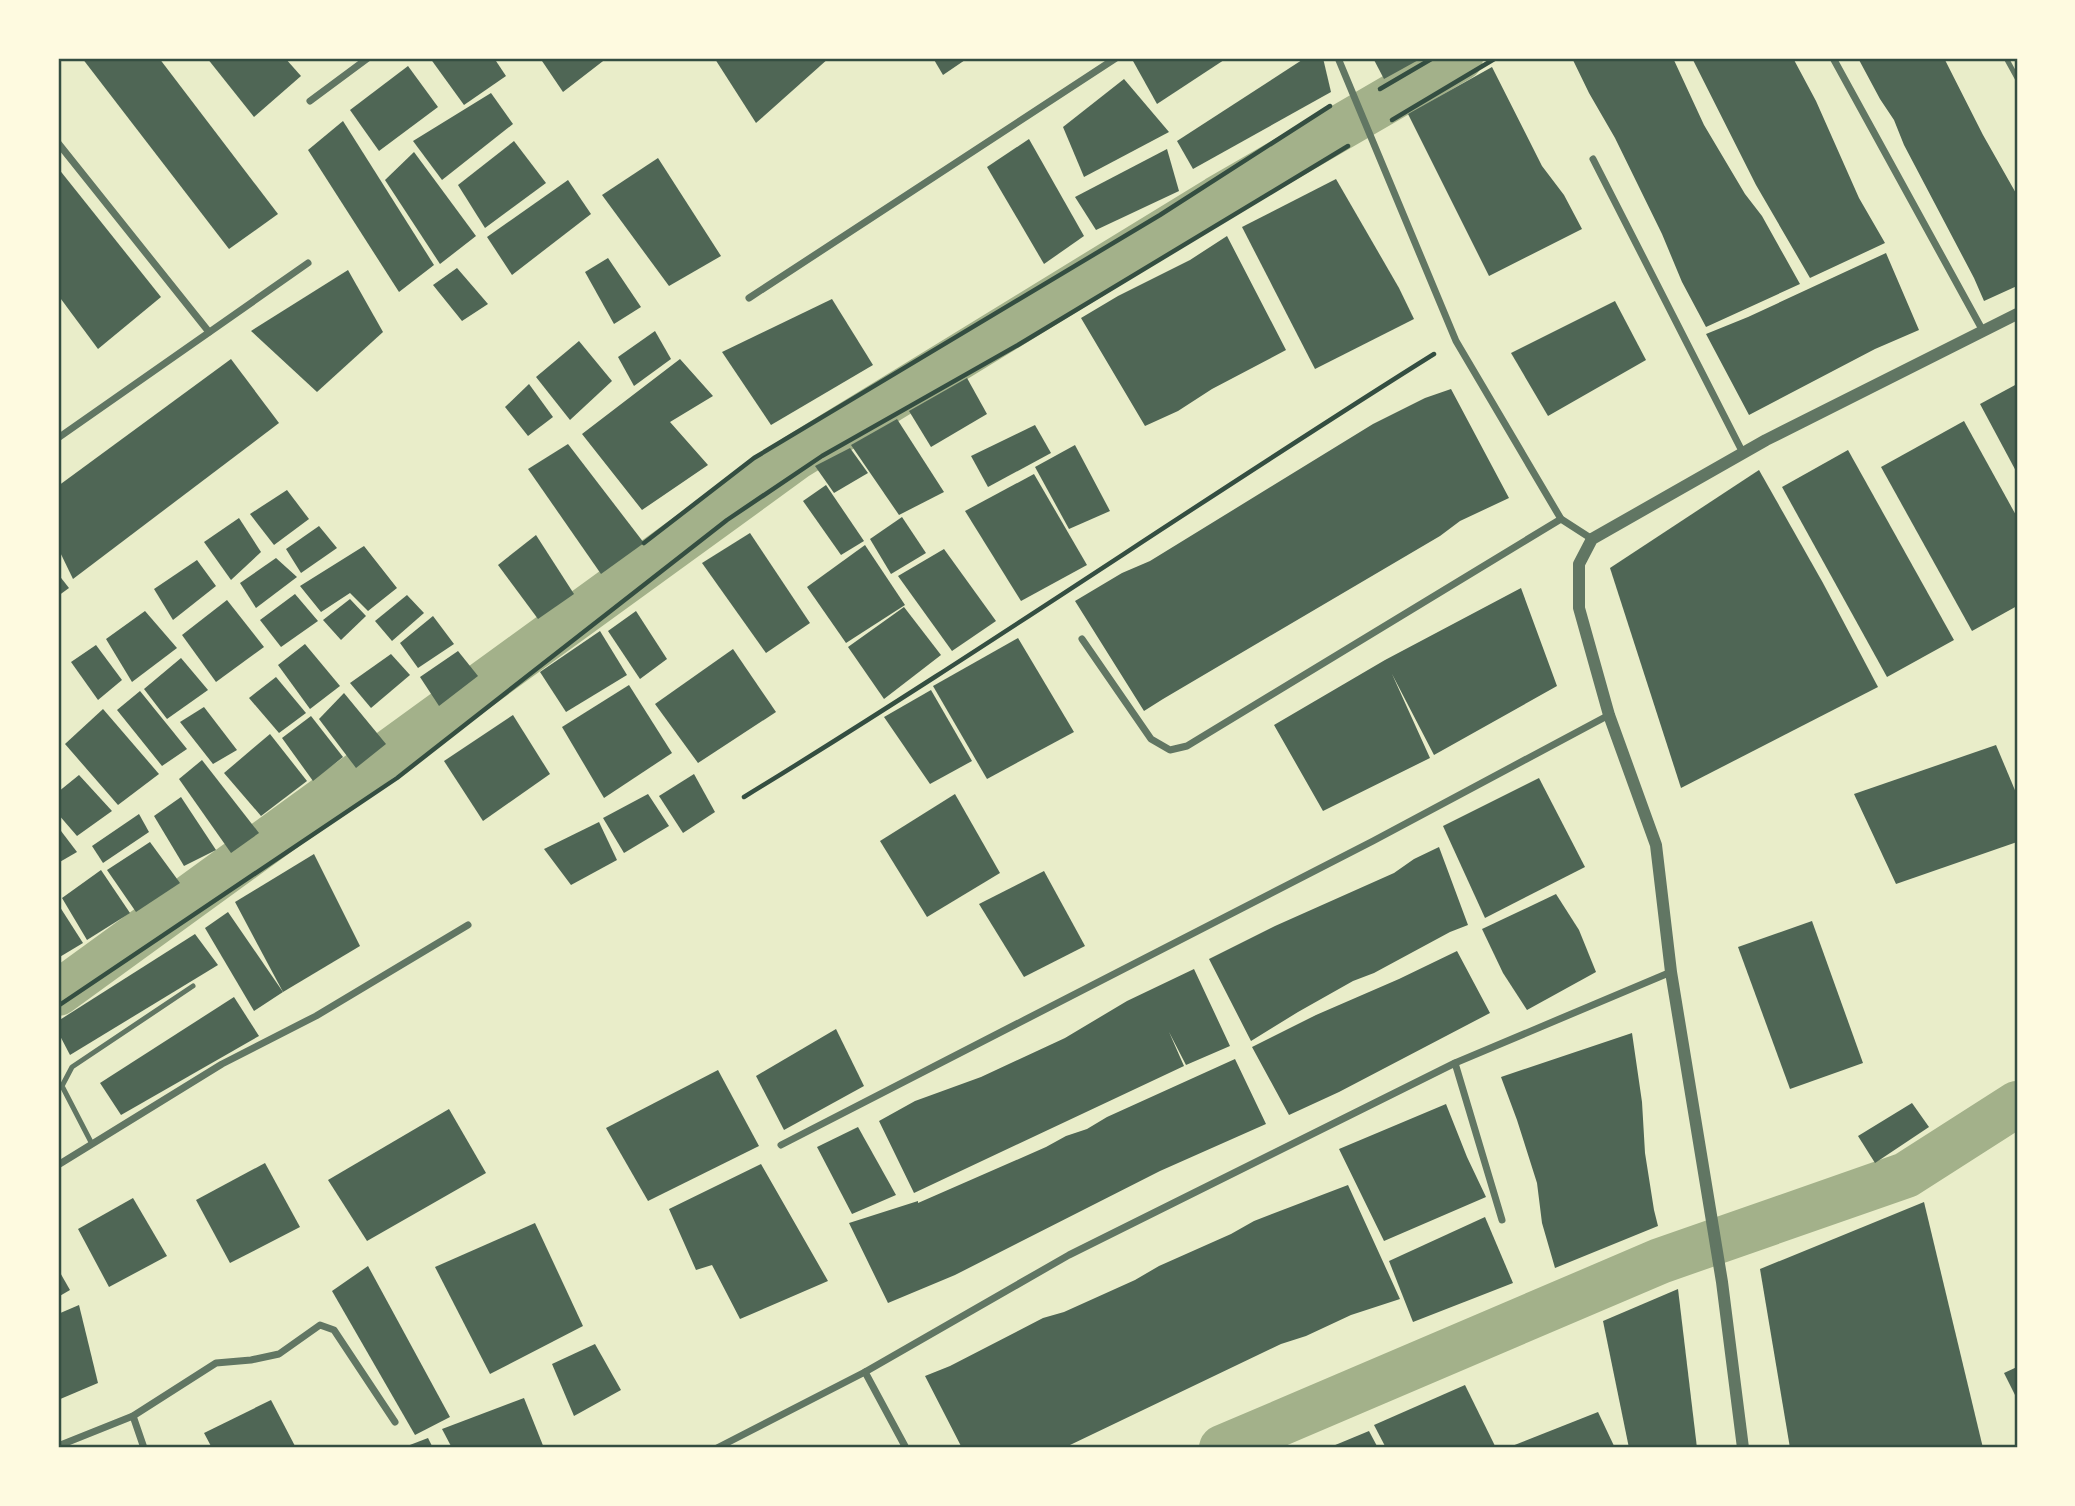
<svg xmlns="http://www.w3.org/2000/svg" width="2075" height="1506" font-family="'Titillium Web',sans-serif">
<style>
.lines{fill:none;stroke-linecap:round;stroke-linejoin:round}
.canal{stroke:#a3b18a;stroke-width:46}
.building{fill:#4f6655}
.path{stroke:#344e41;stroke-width:4.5}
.service{stroke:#617663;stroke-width:5}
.minor{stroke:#617663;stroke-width:7}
.tertiary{stroke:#617663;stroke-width:12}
.neatline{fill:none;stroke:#344e41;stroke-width:2.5}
</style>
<rect width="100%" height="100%" fill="#e9edc9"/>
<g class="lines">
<g class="canal">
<path d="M58,993L796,457L1217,199L1460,58"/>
<path d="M1222,1448L1660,1261L1906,1175L2017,1104"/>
</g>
</g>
<g class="building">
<path d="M82,58H159L278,214L229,249Z"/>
<path d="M207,58H285L301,76L254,117Z"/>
<path d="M430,58H494L506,76L464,105Z"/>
<path d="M540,58H607L563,92Z"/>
<path d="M718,58H829L756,123L715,59Z"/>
<path d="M933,58H968L943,75Z"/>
<path d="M1140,58H1227L1157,104L1133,61Z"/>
<path d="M1305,58H1323L1331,92L1193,169L1177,141Z"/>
<path d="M1373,58H1422L1384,79Z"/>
<path d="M1572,58H1673L1704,125L1745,194L1762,216L1800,284L1706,327L1682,282L1662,234L1615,138L1589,93Z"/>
<path d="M1692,58H1793L1816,101L1859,198L1885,243L1810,278L1756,185Z"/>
<path d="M1858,58H1944L1983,135L2017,195V286L1984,301L1974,278L1904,145L1894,120L1880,99Z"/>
<path d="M408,66L438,107L379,151L350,110Z"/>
<path d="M1492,67L1542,166L1564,195L1582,229L1489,276L1408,114Z"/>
<path d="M1124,79L1169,132L1084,177L1063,127Z"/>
<path d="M491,93L513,124L442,180L413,141Z"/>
<path d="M343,121L434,265L399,292L308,150Z"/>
<path d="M1029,139L1084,236L1044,264L987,167Z"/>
<path d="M514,141L546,183L485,228L458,185Z"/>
<path d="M1167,149L1179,191L1096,230L1075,197Z"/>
<path d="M414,152L476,236L440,264L385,180Z"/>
<path d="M658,158L721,256L669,286L602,195Z"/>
<path d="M58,168L161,297L98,349L58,295Z"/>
<path d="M1336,179L1399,288L1414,319L1315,369L1242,227Z"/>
<path d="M568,180L591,214L512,275L487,237Z"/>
<path d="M1227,236L1286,350L1212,389L1178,411L1145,426L1081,318L1118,296L1190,260Z"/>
<path d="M1886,253L1919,330L1875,349L1749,415L1706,334L1748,317Z"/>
<path d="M608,258L641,307L614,324L585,272Z"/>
<path d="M457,268L488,304L462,321L433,285Z"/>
<path d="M348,270L383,332L317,392L251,331Z"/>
<path d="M832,299L873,365L771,425L722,352Z"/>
<path d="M1615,301L1646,360L1548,416L1511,353Z"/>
<path d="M655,331L671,359L634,386L618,357Z"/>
<path d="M579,341L612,381L570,420L536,377Z"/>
<path d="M231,359L279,423L73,579L58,548V486Z"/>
<path d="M680,359L713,396L670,422L708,465L642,510L582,434Z"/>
<path d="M967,378L987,414L931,447L909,411Z"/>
<path d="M529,384L553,417L528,436L505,407Z"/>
<path d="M2017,384V473L1980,404Z"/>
<path d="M1451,389L1509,498L1460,521L1440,536L1163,699L1144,711L1075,601L1122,573L1150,561L1373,424L1425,398Z"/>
<path d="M897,419L944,492L899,515L851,445Z"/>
<path d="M1964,421L2017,517V606L1972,631L1881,467Z"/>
<path d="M1035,425L1051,453L988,487L971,456Z"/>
<path d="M568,444L644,543L601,574L528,469Z"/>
<path d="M1075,445L1110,511L1069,529L1035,467Z"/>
<path d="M850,448L868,473L834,493L815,466Z"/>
<path d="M1848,450L1954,640L1887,677L1782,487Z"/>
<path d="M1759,470L1823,583L1878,687L1681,788L1610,568Z"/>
<path d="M1034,474L1087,565L1021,601L965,511Z"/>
<path d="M826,485L864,541L841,555L803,501Z"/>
<path d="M287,490L309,519L274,545L250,514Z"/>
<path d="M902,517L926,553L891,574L870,539Z"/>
<path d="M239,518L261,552L231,580L204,542Z"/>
<path d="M319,526L337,548L301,573L286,549Z"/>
<path d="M750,533L810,623L766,653L702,563Z"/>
<path d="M536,535L574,594L538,619L498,565Z"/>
<path d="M865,545L905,605L846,643L807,587Z"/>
<path d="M364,546L397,588L368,611L350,593L321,612L300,586Z"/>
<path d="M944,549L996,621L952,651L898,576Z"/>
<path d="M276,558L297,577L256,608L240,583Z"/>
<path d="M197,560L216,586L173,620L154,589Z"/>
<path d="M58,574L69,588L58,596Z"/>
<path d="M1521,588L1557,686L1434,755L1392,674L1430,758L1323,811L1274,725L1385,660Z"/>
<path d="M295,594L318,621L281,647L260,620Z"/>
<path d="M407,595L424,613L392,641L375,621Z"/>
<path d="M350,599L366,616L341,640L323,620Z"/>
<path d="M227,600L264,647L216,682L182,635Z"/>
<path d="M904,607L941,655L884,699L848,647Z"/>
<path d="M145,611L177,648L132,682L106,639Z"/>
<path d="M636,611L667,659L640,679L608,631Z"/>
<path d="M433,616L454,644L418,668L400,643Z"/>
<path d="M600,631L627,675L566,712L540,672Z"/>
<path d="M1018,638L1074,732L987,779L933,686Z"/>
<path d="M305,644L340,686L310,709L278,665Z"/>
<path d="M96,645L122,680L98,700L71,662Z"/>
<path d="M733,649L776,712L698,763L655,704Z"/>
<path d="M458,651L478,676L439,706L420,677Z"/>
<path d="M391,654L410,675L371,708L350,683Z"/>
<path d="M181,658L208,690L167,719L144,689Z"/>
<path d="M276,677L306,713L279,733L249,698Z"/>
<path d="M629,685L672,753L604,798L562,727Z"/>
<path d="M931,690L972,761L930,784L884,717Z"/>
<path d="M140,691L187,749L162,766L117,710Z"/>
<path d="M344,693L386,744L356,768L319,719Z"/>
<path d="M204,707L237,750L213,764L180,722Z"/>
<path d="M103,709L159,774L118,805L65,744Z"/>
<path d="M513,715L550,774L483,821L444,761Z"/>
<path d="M311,716L343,757L313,781L282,738Z"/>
<path d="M270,734L307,781L261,816L224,773Z"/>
<path d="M1996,745L2017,795V842L1896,884L1854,794Z"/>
<path d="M202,760L259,833L231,853L179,779Z"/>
<path d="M694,774L715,812L683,833L659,796Z"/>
<path d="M79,775L112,811L77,836L58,814V792Z"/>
<path d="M1539,778L1585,867L1485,918L1443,826Z"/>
<path d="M648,794L669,826L624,853L603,818Z"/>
<path d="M955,794L1000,873L927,917L880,841Z"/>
<path d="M181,797L216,850L184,866L154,816Z"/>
<path d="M139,814L149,832L103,863L92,846Z"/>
<path d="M599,822L617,860L571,885L544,849Z"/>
<path d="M58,827L77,852L58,863Z"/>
<path d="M150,842L180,883L136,912L107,870Z"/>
<path d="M1439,847L1468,925L1450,932L1374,973L1353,981L1298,1012L1251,1041L1209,959L1275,926L1394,873L1414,859Z"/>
<path d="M314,854L360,946L283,992L235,902Z"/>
<path d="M101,870L130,913L87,940L62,898Z"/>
<path d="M1044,871L1085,946L1024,977L979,904Z"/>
<path d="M1556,894L1579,930L1596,972L1527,1010L1503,973L1482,929Z"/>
<path d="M58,904L83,943L58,958Z"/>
<path d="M228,912L283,992L254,1011L205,928Z"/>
<path d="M1812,921L1863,1063L1790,1089L1738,947Z"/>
<path d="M195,934L218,965L70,1055L58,1032V1021Z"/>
<path d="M1457,951L1490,1013L1339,1092L1289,1115L1252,1047L1316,1015L1399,979Z"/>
<path d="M1194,969L1230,1046L1186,1065L1169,1032L1184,1066L914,1193L879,1121L915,1101L981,1077L1065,1038L1127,1001Z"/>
<path d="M234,997L259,1036L121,1115L100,1083Z"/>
<path d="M836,1029L864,1086L784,1130L756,1076Z"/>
<path d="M1632,1033L1642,1102L1645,1153L1654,1210L1658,1226L1555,1268L1542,1223L1537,1183L1517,1120L1501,1077Z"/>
<path d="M1235,1059L1266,1124L1160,1171L955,1275L888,1303L849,1223L918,1201V1203L1046,1147L1066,1136L1087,1129L1107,1117Z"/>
<path d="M718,1070L759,1146L648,1201L606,1128Z"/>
<path d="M1912,1103L1929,1127L1875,1163L1858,1136Z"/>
<path d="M1446,1104L1467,1157L1486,1197L1384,1241L1339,1149Z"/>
<path d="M449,1109L486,1173L367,1241L328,1180Z"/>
<path d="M858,1127L896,1195L852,1214L817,1147Z"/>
<path d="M265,1163L300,1227L230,1263L196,1200Z"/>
<path d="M761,1164L828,1281L740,1319L712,1265L696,1270L669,1209Z"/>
<path d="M1348,1185L1400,1299L1351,1315L1306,1336L1281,1344L1070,1445L1057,1448H962L925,1376L950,1366L1043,1318L1064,1312L1135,1280L1159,1266L1231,1234L1254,1221Z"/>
<path d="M133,1198L167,1256L109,1287L78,1229Z"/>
<path d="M1924,1202L1983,1448H1790L1760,1269Z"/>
<path d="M1485,1217L1513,1283L1413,1322L1389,1261Z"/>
<path d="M535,1223L583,1326L490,1374L435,1267Z"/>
<path d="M368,1266L450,1417L415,1435L332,1291Z"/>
<path d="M58,1269L70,1290L58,1297Z"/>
<path d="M1678,1289L1697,1448H1629L1603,1321Z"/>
<path d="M79,1305L98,1383L58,1400V1314Z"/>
<path d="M595,1344L621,1390L574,1416L552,1364Z"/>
<path d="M2017,1367V1399L2004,1373Z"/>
<path d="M1465,1385L1496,1448H1386L1374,1425Z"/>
<path d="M524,1398L544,1448H452L442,1429Z"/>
<path d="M271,1400L296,1448H212L204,1433Z"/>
<path d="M1598,1412L1615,1448H1507Z"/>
<path d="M1369,1431L1378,1448H1328Z"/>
<path d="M428,1438L433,1448H402Z"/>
</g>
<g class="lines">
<g class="path">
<path d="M1380,89L1433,58"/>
<path d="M1392,120L1496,58"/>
<path d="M644,543L754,458L1160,215L1330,106"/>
<path d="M744,797C978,654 1202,499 1434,354"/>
<path d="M58,1006L397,778L727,520L822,456L1018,345L1348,146"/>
</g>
<g class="service">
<path d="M2006,58L2017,78"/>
<path d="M92,1144L62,1086L72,1067L193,986"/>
</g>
<g class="minor">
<path d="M1338,58L1456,341L1561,519L1592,539"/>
<path d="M1833,58L1983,331"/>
<path d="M310,101L368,58"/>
<path d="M58,143L209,332"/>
<path d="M1593,159L1743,453"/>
<path d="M749,298L1116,58"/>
<path d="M58,438L308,263"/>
<path d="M1082,639L1151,739L1170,750L1187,746L1561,519"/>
<path d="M1455,1063L1502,1220"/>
<path d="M781,1145L1373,841L1609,715"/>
<path d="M58,1165L222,1064L316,1016L468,925"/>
<path d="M865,1372L906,1448"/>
<path d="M133,1416L144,1448"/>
<path d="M58,1446L133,1416L216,1363L251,1360L279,1354L320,1325L334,1330L395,1422"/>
<path d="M717,1448L865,1372L1069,1255L1455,1063L1671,972"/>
</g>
<path class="tertiary" d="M1743,1448L1722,1282L1671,972L1656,845L1609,715L1579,608V564L1592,539L1766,440L2017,314"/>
</g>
<rect width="2075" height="1506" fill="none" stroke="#fefae0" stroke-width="119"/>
<rect x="60" y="60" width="1956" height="1386" class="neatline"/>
</svg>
